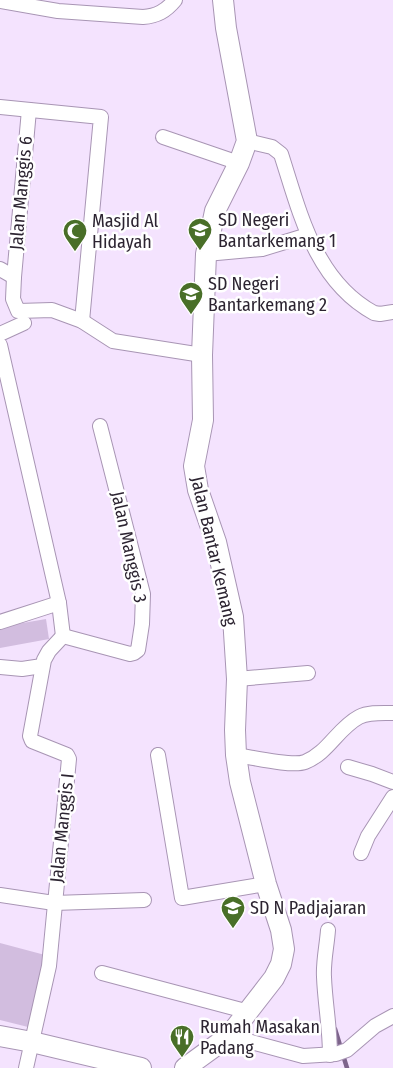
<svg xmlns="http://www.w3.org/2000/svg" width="393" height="1068" font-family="'Fira Sans Condensed',sans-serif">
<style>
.green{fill:#d2bddf}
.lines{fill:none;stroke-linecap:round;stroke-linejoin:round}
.stream{stroke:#7d648b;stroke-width:4.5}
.street-casing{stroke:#a895b4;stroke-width:16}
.secondary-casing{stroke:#a895b4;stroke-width:22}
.street{stroke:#fff;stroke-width:14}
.secondary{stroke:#fff;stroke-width:20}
.labels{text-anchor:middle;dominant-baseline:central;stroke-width:5;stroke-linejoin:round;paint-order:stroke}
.street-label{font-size:18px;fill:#2c2431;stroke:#fff}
.poi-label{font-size:18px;fill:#2c2431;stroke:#fff;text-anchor:start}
</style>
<rect width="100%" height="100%" fill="#f4e3fe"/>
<g class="green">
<path d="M46,619L49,639L0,648V627Z"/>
<path d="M0,943L45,955L32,1028L0,1020Z"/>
</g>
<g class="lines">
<path class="stream" d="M335,1029L347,1068"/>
<defs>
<g id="street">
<path d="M0,1L58,11L143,17C157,16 166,11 175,0"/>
<path d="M0,107L101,117L82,321"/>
<path d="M29,110L14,277L13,299L18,311L52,310L82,321L113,341L202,355"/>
<path d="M163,137L239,163"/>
<path d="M247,141L272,147L281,154C300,213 315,281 374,313L380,314L393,312"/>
<path d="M206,254L262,249L308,235"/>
<path d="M0,269L14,277"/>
<path d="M0,334L24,323"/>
<path d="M0,345L59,603L63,636"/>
<path d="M0,622L59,603"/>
<path d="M63,636L130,654L134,653L138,650L142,624L143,594L100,426"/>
<path d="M0,667L22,669L42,666"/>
<path d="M237,679L308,673"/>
<path d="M158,755L182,898L266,884"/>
<path d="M236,755C251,757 292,767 305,762C328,753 338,728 359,717C369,712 382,713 393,713"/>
<path d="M348,767L372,774L393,782"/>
<path d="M361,853L368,836L393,797"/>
<path d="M0,895L54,903L144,900"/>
<path d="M328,930C327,945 323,962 324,977C325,1003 330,1028 330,1055"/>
<path d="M102,973L249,1012"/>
<path d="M229,1036L303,1056L336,1054L347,1050L375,1026L393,1016"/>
<path d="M26,1068L49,966L69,759L67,755L32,741L30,736L44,660L49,651L63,636"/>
</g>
<g id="secondary">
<path d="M0,1036L32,1042L141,1068"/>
<path d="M185,1068L229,1036L274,978L281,964L284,949L281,930L266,884L240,782L236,755L235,730L237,679L233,617L216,542L198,490L194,466L203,420L202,355L206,254L215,211L239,163L247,141L226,28L223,0"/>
</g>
</defs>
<use href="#street" class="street-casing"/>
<use href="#secondary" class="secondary-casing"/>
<use href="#street" class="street"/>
<use href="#secondary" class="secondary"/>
</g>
<defs>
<symbol id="school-pin" viewBox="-11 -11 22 30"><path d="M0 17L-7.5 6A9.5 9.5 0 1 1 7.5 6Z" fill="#496f28" stroke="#fff"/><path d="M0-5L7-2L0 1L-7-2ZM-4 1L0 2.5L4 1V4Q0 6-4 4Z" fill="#fff"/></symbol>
<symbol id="mosque-pin" viewBox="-11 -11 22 30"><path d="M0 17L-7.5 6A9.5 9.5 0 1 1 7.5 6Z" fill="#496f28" stroke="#fff"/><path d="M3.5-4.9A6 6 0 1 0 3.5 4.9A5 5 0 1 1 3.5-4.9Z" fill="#fff"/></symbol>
<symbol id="restaurant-pin" viewBox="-11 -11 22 30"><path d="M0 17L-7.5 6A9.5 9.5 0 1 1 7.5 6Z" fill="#496f28" stroke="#fff"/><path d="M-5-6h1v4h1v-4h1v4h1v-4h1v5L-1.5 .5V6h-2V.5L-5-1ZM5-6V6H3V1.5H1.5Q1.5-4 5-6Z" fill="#fff"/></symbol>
</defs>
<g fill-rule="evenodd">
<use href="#school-pin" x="186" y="216" width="28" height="38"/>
<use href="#mosque-pin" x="61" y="217" width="28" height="38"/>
<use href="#school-pin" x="177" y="280" width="28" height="38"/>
<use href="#school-pin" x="219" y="894" width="28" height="38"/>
<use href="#restaurant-pin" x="168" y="1023" width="28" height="38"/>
</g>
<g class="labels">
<g class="street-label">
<text transform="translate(21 193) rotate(-85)">Jalan Manggis 6</text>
<text transform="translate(129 547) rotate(78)">Jalan Manggis 3</text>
<text transform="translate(214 551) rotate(77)">Jalan Bantar Kemang</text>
<text transform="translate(62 828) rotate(-84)">Jalan Manggis I</text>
</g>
<g class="poi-label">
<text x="218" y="220">SD Negeri<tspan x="218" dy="21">Bantarkemang 1</tspan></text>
<text x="92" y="221">Masjid Al<tspan x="92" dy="21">Hidayah</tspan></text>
<text x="208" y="284">SD Negeri<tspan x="208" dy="21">Bantarkemang 2</tspan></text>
<text x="250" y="908">SD N Padjajaran</text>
<text x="200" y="1027">Rumah Masakan<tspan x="200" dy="21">Padang</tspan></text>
</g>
</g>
</svg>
